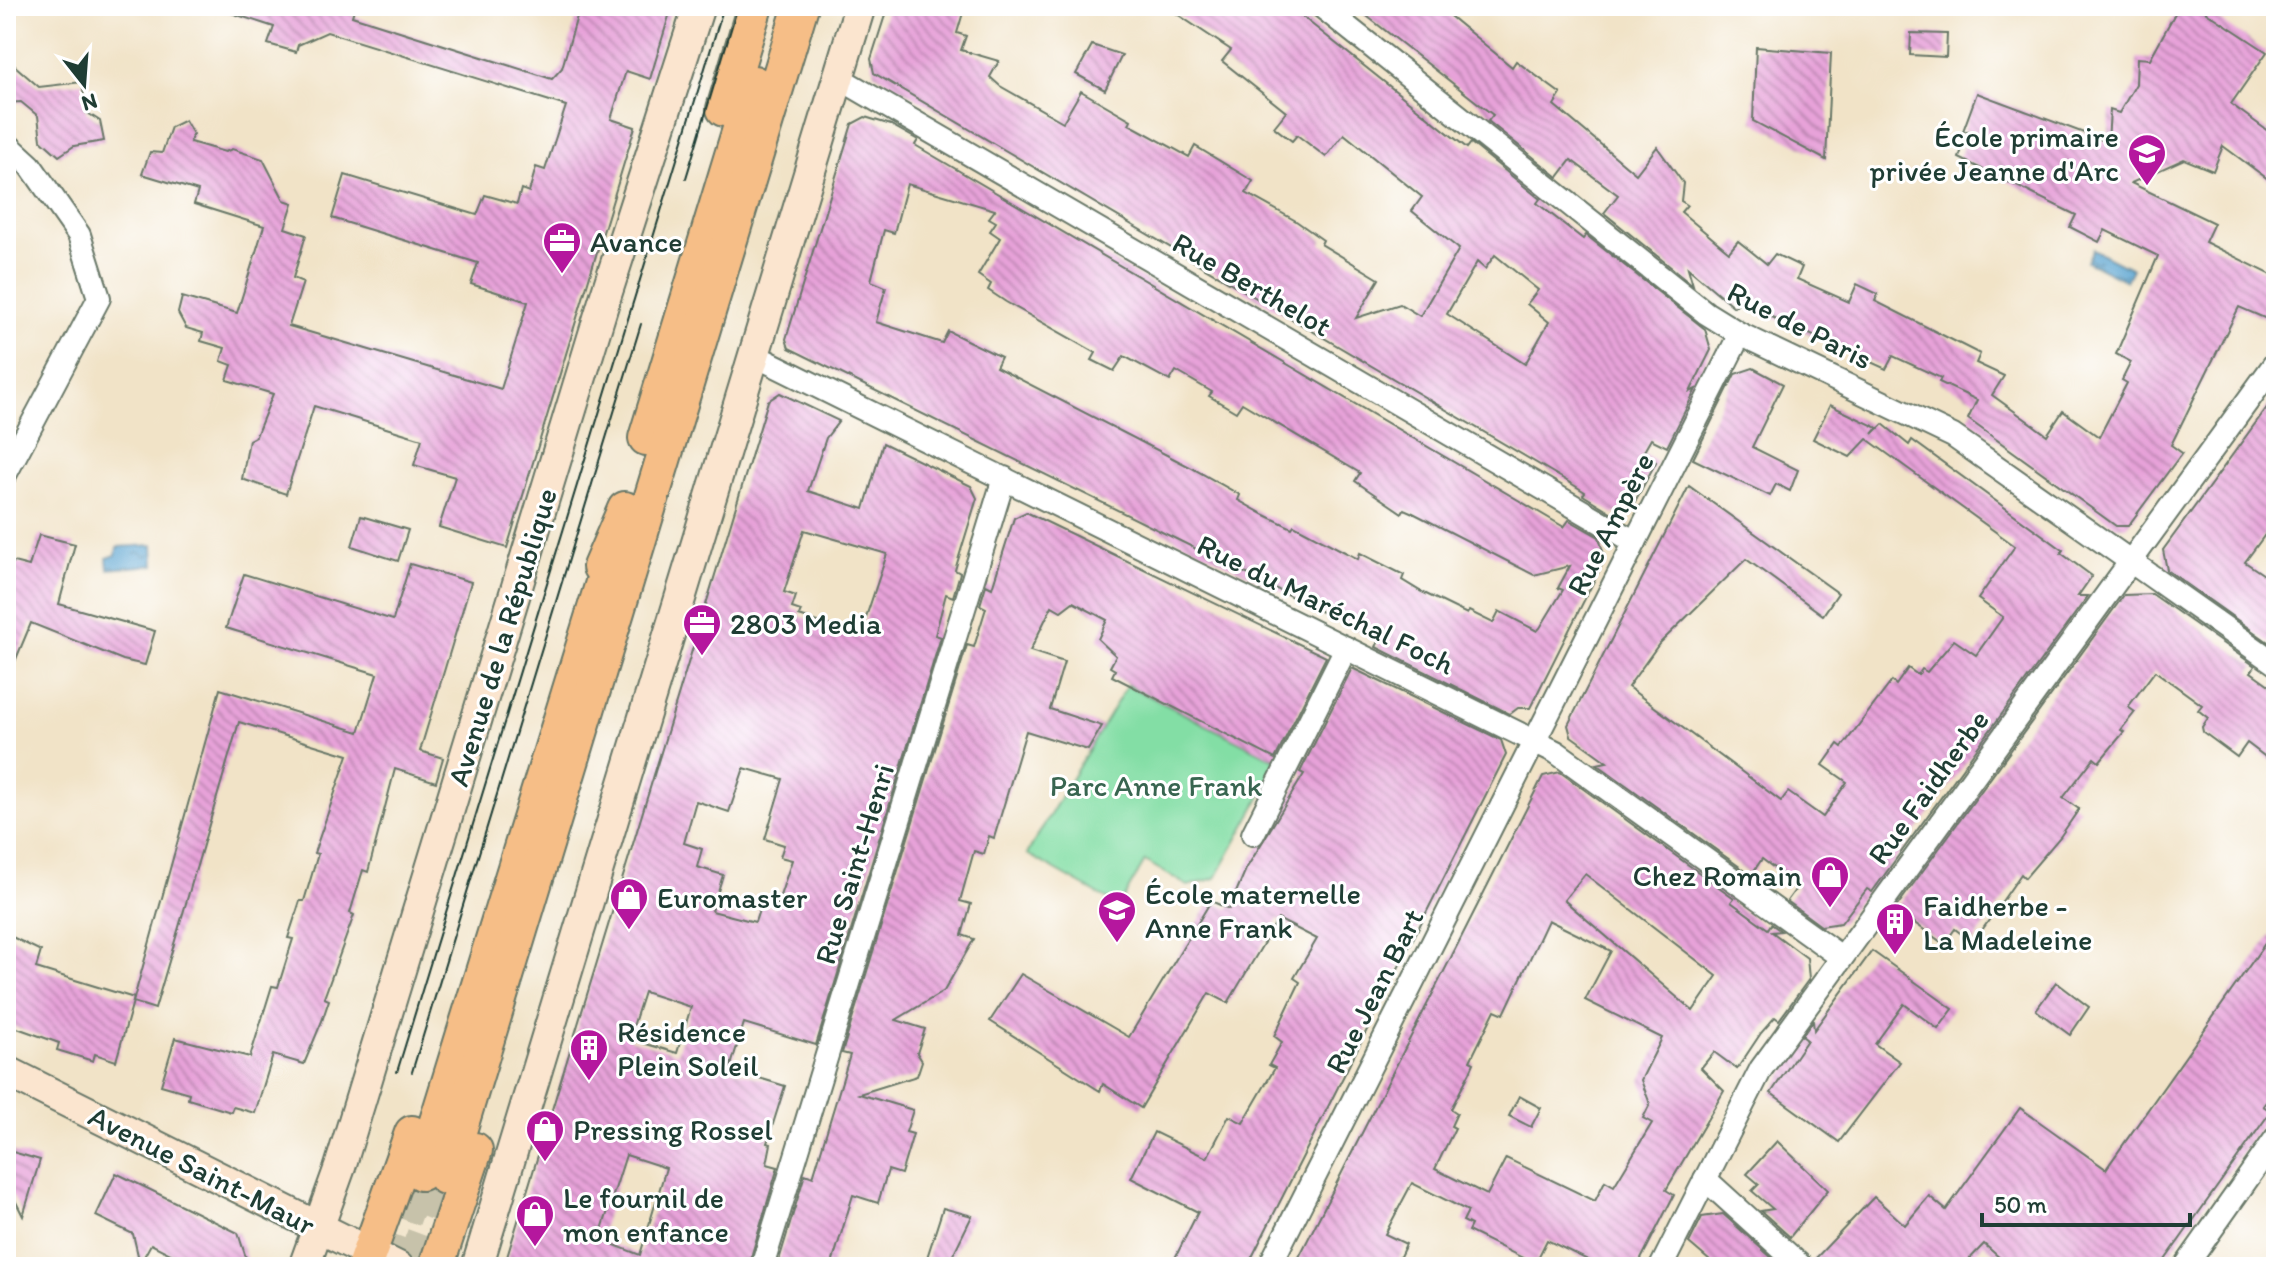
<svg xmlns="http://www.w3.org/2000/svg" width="2282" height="1273" font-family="Itim,sans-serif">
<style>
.green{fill:#83dea5;stroke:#518e6c;stroke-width:2}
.water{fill:url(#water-ripples);stroke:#3a7082;stroke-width:2}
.building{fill:url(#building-back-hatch);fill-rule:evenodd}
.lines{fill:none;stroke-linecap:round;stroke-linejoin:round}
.primary-tunnel{stroke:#c7c2aa;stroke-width:34;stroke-dasharray:34 17;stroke-linecap:butt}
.street-casing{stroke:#687767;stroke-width:26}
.secondary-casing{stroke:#687767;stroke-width:34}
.primary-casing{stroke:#687767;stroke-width:38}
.street{stroke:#fff;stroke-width:22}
.secondary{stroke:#fbe5cf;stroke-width:30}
.primary{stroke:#f6be87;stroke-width:34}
.tram{stroke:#1f3d34;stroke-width:2}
.labels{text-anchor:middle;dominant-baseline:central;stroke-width:6;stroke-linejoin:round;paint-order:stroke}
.poi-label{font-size:30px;fill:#1f3d34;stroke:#fff;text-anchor:start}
.street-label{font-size:30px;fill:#1f3d34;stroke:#fff}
.park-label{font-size:30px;fill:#386550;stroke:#fff}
</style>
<defs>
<pattern id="water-ripples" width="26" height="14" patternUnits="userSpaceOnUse" patternTransform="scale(2)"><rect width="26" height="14" fill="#56a2cf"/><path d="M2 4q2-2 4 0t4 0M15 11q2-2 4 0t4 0" fill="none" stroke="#4785a9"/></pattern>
<pattern id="building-back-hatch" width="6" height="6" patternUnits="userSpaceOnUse" patternTransform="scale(2)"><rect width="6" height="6" fill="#e7a2d9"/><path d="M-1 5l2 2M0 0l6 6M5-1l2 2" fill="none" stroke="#bb85b1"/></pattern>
</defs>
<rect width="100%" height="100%" fill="#fff"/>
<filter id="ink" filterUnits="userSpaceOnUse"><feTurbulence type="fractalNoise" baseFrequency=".0125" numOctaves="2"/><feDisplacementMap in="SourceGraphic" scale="16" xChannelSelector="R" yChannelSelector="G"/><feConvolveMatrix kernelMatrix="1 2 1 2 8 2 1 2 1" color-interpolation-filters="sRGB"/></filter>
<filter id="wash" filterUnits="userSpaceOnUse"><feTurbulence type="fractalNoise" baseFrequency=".006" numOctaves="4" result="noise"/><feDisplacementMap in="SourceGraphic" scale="32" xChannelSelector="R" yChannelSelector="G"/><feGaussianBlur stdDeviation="1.8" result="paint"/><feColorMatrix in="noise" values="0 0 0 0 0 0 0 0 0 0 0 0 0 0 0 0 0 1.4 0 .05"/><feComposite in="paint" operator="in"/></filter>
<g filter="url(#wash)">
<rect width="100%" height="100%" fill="#f1e3c7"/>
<path class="green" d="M1127,685L1280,762L1216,878L1188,886L1145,861L1119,906L1027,854Z"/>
<g class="water">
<path d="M2093,249L2132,269L2126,281L2087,261Z"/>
<path d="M153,545L154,565L108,569L107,558L116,555L117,547Z"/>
</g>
<g id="blocks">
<g class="building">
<path d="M223,6H355L352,16L552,79L562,68L580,6H672L650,79L626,71L611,119L635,127L507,548L439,527L455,477L414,465L422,439L314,406L286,494L242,479L249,440L256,436L273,394L227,380L232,365L221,361L225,348L201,341L203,333L186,328L178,313L182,297L237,313L264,226L194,204L198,191L142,174L150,152L162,153L171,127L185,120L193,134L190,142L225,152L232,149L263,159L284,200L293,203L285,228L306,235L293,278L303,282L289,326L501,389L528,302L471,284L478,263L332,218L345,175L477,215L485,195L517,204L521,189L529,192L536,167L545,170L566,106L327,32L298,45L296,52L268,44L274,27L222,10Z"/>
<path d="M888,6H965L957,33L966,36L961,50L999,61L990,77L1000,86L1063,122L1081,91L1131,120L1129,124L1189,157L1195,146L1253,181L1246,193L1296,221L1323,240L1321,244L1379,279L1356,318L1400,304L1420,316L1459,249L1412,211L1422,197L1344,134L1326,157L1297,135L1292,141L1274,127L1286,112L1222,61L1231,50L1165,6H1289L1467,148L1471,143L1540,199L1537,203L1583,239L1586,235L1705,329L1711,350L1690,392L1696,389L1667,447L1651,439L1643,453L1656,462L1631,509L1614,514L1583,495L1585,492L1567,481L874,73L871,59ZM1495,255L1538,290L1527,304L1549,322L1525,364L1447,314L1477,262L1485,269Z"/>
<path d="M1354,6H1458L1450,16L1512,67L1516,61L1561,94L1554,105L1636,174L1657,147L1683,183L1681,201L1687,205L1681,212L1729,252L1738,241L1767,264L1775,254L1802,267L1797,279L1849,302L1857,284L1878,294L1875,301L1980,354L1976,363L2004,376L1992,395L2047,435L2063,411L2099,437L2127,383L2122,380L2131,362L2116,354L2158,256L2105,230L2099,242L2070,227L2076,215L1959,158L1968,131H1963L1977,93L2108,142L2110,110L2119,113L2136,84L2137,58L2150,59L2179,6H2197L2267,52L2231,104L2276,137V185L2223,146L2213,171L2184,159L2131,183L2214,223L2205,242L2276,277V323L2239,307L2171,445L2182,453L2128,526H2116L1968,419L1977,400L1939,382L1941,378L1893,356L1886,369L1739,302L1734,307L1688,268L1693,285L1604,213L1618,195L1571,160L1558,177L1488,121L1493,115Z"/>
<path d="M1911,33L1947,34L1946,57L1910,55Z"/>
<path d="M1092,45L1122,55L1105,90L1076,74Z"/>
<path d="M1756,47L1831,53L1826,160L1753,121Z"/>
<path d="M6,58L39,87L82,82L86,112L100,121L104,141L74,146L59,156L41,140L38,116L21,102L6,103Z"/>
<path d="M865,117L891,125L918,140L915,145L1564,527L1569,520L1599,537L1605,559L1530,708H1518L1510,714L1376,647L1379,641L1245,573L789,348L786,339L852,124ZM907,184L995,210L989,218L996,222L990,231L1000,238L978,275L991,284L988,290L1006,302L1096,353L1092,360L1114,371L1124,356L1170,381L1176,371L1212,392L1209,396L1236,412L1242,403L1360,473L1355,481L1402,513L1404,509L1413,513L1534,575L1570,566L1558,588L1563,590L1540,628L1537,631L1499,611L1493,623L1469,611L1467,614L1420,591L1402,580L1404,575L1360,553L1358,559L1294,525L1292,528L1263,514L1238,500L1240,495L1190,467L996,367L1001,357L948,331L942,343L876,322L886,287L871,281L884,230L894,233Z"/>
<path d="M1753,368L1783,384L1752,447L1798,470L1790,491L1776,484L1770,496L1693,459L1735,374Z"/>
<path d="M780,393L839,421L826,438L808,491L864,509L883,443L971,486L977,498L955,570L960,573L953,597L946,594L935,635L941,637L816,1045L744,1023L730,1069L785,1086L767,1143L771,1144L767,1164L778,1167L748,1267H504L768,401ZM804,530L887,554L860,635L799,616L801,611L792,608L796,596L784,592ZM744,768L783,779L765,839L784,845L780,857L792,860L776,908L761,904L755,922L712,911L723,875L697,867L702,849L684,843L696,801L729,812ZM644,992L691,1007L677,1053L629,1039ZM626,1155L666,1168L640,1255L599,1239Z"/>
<path d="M2276,395V512L2272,518L2275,521L2245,562L2276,583V637L2271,644L2167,570L2163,550Z"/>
<path d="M1830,405L1878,428L1873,434L1883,424L1909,445L1912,440L2063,550L2061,553L2092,576L2078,596H2088L1872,892L1867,889L1841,923L1821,926L1787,901L1798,886L1762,859L1751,875L1597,764L1607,762L1571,736L1568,725L1689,486L1838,593L1823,615L1746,559L1659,644L1628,687L1781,801L1788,792L1823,817L1847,782L1823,765L1838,744L1842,747L1892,681L1896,685L1908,668L1918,675L1922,669L1927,672L1954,640L1976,655L2003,617L1978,599L2015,546L1867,439L1850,457L1813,439Z"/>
<path d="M1026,512L1326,657L1275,759L1112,676L1115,670L1110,667L1116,656L1098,639L1107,620L1073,602L1061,611L1052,606L1030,651L1064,662L1050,709L1102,726L1088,750L1026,731L994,838L989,836L984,854L974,851L960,901L971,904L962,935L974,939L944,991L896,1020L925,1029L917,1053L922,1061L917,1076L859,1094L913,1110L906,1132L913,1134L901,1174L888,1170L878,1203L853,1195L831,1267H777L805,1174L813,1177L832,1114L850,1055L842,1053L967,645L974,647L986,608L980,605L986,585L992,588L1014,518Z"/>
<path d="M361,516L408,530L398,561L352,546Z"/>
<path d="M39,535L75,544L59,604L155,631L145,665L123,660L31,623L6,683V560L29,566Z"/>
<path d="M410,564L471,582L420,751L443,758L436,782L395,769L368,872L363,870L350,913L354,915L324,998L329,1000L322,1021L304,1064L273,1055L255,1113L233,1107L231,1112L188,1099L189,1093L161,1085L175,1038L250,1057L272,986L278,987L293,939L288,938L300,901H304L318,854L314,853L348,755L239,722L155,1009L133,1002L220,689L359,732L377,674L226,628L244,574L393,620Z"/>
<path d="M2152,594L2255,666L2251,672L2276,690V765L2247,743L2237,757L2203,732L2202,727L2208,718L2198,710L2202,705L2155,671L2128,707L2135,712L2121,730L2124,732L2099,762L2094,758L2063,798L2079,809L2060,837L2025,878L2021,874L1973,943L1955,929L1944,944L1895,909L2124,595Z"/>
<path d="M1352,668L1501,740L1506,755L1247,1267H1192L1175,1258L1198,1212L1131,1178L1154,1132L1207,1158L1229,1116L1243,1123L1275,1068L1269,1065L1282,1042L1274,1036L1300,982L1294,978L1317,939L1278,919L1228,1003L1209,993L1141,1108L1103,1084L1100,1091L990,1021L1021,974L1129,1037L1211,901L1229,909L1246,869L1304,774L1300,772Z"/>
<path d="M1560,772L1734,898L1731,902L1768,929L1771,924L1781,931L1772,932L1807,958L1809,979L1779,1020L1775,1017L1761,1033L1737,1069L1714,1052L1701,1068L1724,1091L1666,1190L1674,1195L1637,1267H1602L1547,1240L1535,1264L1468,1231L1471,1225L1463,1221L1468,1211L1412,1183L1385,1234L1406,1244L1395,1267H1294L1543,776ZM1585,874L1717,976L1693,1011L1564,900ZM1548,920L1611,951L1585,1000L1662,1038L1641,1080L1650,1104L1643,1118L1652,1123L1614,1186L1605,1181L1595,1201L1506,1158L1487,1195L1435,1169L1455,1128L1451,1126L1457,1113L1451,1109L1470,1072L1474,1063L1470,1061L1495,1010L1504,1014Z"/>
<path d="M2276,928V1089L2263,1106L2271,1111L2160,1267H2010L1984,1244L1962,1267H1816L1814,1260L1874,1197L1905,1225L1929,1196L1946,1210L2020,1108L2106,1169Z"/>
<path d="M6,934L41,951L36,968L134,998L116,1061L95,1054L93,1061L57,1050L59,1043L6,1024Z"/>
<path d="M1872,951L1953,1009L1938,1029L1904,1004L1875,1044L1900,1062L1839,1142L1771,1093L1807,1040L1802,1036L1813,1021L1814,1030Z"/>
<path d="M2056,982L2089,1007L2070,1035L2036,1010Z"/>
<path d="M1519,1096L1541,1108L1531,1127L1509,1116Z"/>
<path d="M1777,1141L1828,1190L1790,1237L1761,1211L1773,1209L1752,1191L1759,1184L1747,1174Z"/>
<path d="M6,1150L40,1160L23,1216L12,1194L6,1192Z"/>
<path d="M116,1173L238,1233L249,1267H196L151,1244L140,1264L133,1234L96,1216Z"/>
<path d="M943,1208L972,1216L947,1267H924Z"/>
<path d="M1723,1214L1773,1259L1766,1267H1717L1689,1243L1702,1217Z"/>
</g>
</g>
</g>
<g filter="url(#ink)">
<use href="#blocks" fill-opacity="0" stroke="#687767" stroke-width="2"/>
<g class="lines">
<g class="primary-tunnel">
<path d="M385,1267L421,1173"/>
<path d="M412,1267L445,1177"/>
</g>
<defs>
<g id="street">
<path d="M1321,6L1706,313L1740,334L1953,436L2276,664"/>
<path d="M839,78L1635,542"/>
<path d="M6,143L30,165L79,235L99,298L6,473"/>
<path d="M754,355L1556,752L1841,957"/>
<path d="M1253,834L1346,648"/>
<path d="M1705,1179L1802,1267"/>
<path d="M762,1267L1004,478"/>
<path d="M1269,1267L1740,334"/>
<path d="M1661,1267L1761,1069L2276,362"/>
<path d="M2185,1267L2276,1138"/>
</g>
<g id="secondary">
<path d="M6,1071L398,1267"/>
<path d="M304,1267L340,1167L605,298L699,6"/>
<path d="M477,1267L860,6"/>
</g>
<g id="primary">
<path d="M724,109L755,6"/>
<path d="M646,438L754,83"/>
<path d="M600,567L625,509"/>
<path d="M421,1173L613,550"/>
<path d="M445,1177L801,6"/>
<path d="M364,1267L412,1133"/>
<path d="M436,1267L475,1150"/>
</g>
</defs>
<use href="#street" class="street-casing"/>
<use href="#secondary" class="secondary-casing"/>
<use href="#primary" class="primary-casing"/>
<use href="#street" class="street"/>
<use href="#secondary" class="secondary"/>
<use href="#primary" class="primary"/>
<g class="tram">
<path d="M686,178L738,6"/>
<path d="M397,1072L724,6"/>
<path d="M412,1072L641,324"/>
</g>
</g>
</g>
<defs>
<symbol id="school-pin" viewBox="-11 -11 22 30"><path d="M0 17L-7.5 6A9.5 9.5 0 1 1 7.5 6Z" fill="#b5179e" stroke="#fff"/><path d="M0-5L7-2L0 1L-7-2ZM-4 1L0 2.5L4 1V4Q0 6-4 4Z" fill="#fff"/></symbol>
<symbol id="office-pin" viewBox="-11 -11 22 30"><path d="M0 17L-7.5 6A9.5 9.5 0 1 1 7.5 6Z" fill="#b5179e" stroke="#fff"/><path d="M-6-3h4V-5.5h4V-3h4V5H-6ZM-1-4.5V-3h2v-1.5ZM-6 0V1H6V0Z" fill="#fff"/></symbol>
<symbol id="shop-pin" viewBox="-11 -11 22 30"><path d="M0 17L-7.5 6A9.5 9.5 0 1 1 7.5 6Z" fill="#b5179e" stroke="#fff"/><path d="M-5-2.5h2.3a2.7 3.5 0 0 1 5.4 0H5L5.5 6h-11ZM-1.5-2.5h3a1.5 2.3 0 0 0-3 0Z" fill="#fff"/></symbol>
<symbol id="building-pin" viewBox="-11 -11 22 30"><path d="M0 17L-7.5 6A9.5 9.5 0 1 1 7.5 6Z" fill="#b5179e" stroke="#fff"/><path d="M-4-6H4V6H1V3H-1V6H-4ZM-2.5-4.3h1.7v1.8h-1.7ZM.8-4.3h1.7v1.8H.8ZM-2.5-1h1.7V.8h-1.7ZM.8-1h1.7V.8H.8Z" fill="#fff"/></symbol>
</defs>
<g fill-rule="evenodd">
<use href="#school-pin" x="2125" y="131" width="44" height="60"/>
<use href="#office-pin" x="540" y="219" width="44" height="60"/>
<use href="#office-pin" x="680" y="601" width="44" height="60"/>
<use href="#shop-pin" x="1808" y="853" width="44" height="60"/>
<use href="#shop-pin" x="607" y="875" width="44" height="60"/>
<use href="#school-pin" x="1095" y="888" width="44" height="60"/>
<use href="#building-pin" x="1873" y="900" width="44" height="60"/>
<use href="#building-pin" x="567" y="1026" width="44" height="60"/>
<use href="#shop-pin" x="523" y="1107" width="44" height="60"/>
<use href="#shop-pin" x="513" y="1192" width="44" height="60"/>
</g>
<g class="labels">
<g class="poi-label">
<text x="2119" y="136" text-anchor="end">École primaire<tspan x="2119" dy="34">privée Jeanne d'Arc</tspan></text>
<text x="590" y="241">Avance</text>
<text x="730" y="623">2803 Media</text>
<text x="1802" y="875" text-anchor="end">Chez Romain</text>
<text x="1145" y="893">École maternelle<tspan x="1145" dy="34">Anne Frank</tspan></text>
<text x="657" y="897">Euromaster</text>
<text x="1923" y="905">Faidherbe -<tspan x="1923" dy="34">La Madeleine</tspan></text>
<text x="617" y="1031">Résidence<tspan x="617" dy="34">Plein Soleil</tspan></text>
<text x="573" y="1129">Pressing Rossel</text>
<text x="563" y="1197">Le fournil de<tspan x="563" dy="34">mon enfance</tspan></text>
</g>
<g class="street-label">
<text transform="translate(1252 284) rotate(30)">Rue Berthelot</text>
<text transform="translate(1800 325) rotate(27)">Rue de Paris</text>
<text transform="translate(1610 524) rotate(-63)">Rue Ampère</text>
<text transform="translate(1326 604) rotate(26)">Rue du Maréchal Foch</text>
<text transform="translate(502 637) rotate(-73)">Avenue de la République</text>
<text transform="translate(1928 787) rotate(-54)">Rue Faidherbe</text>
<text transform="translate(854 864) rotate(-73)">Rue Saint-Henri</text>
<text transform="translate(1374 991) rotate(-63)">Rue Jean Bart</text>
<text transform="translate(202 1170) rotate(27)">Avenue Saint-Maur</text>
</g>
<g class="park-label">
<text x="1156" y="785">Parc Anne Frank</text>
</g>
</g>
<rect width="2282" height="1273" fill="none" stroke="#fff" stroke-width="32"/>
<g transform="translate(84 84) rotate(163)" stroke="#ffffff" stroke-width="6" paint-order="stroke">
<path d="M0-6L14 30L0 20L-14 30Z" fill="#1f3d34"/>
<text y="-12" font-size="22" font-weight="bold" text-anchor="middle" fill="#1f3d34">N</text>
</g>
<path d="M1982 1213v12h208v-12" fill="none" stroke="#1f3d34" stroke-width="4"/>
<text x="1994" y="1213" font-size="24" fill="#1f3d34" stroke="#ffffff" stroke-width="6" paint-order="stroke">50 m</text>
</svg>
